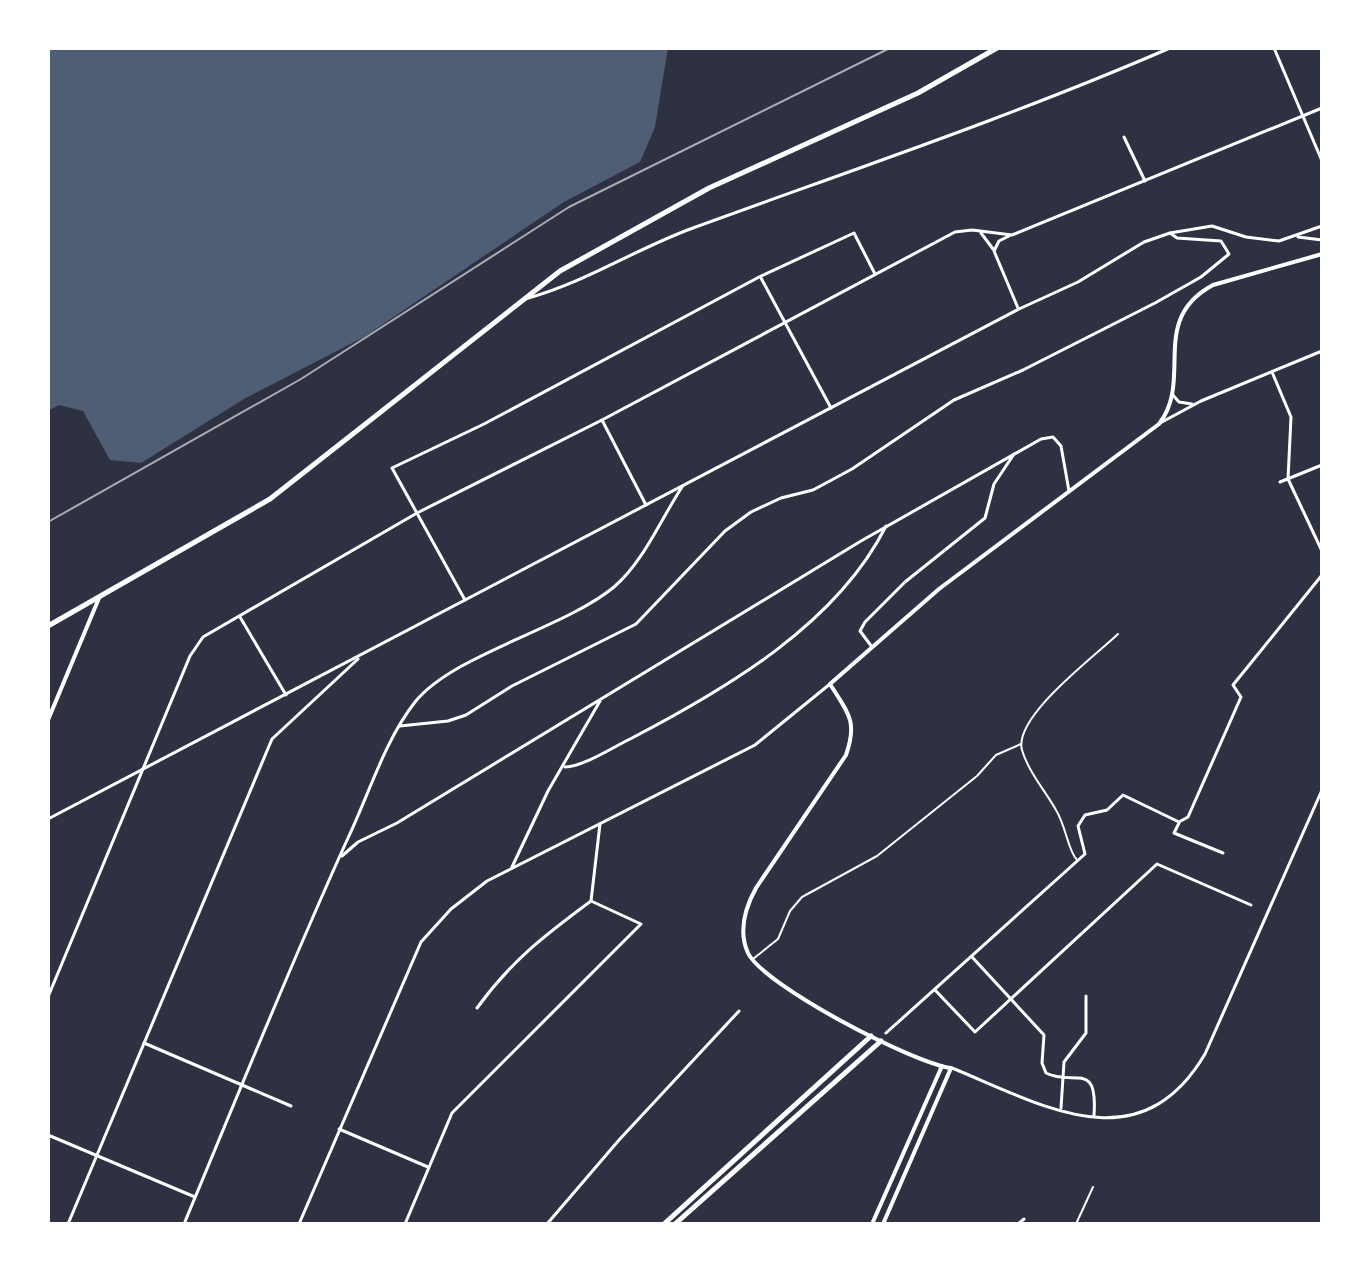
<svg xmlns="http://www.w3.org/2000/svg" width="1370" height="1272" font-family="'Golos Text',sans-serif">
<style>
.water{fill:#4f5d75}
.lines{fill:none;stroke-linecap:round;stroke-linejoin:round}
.service{stroke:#fff;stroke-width:2}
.pedestrian{stroke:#fff;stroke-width:3}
.minor{stroke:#fff;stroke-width:3}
.tertiary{stroke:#fff;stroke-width:4}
.secondary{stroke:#fff;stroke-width:5}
.rail{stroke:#abadb3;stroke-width:2}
</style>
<rect width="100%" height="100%" fill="#2d3142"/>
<path class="water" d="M48,48H668L655,127L640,162L564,202L364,337L244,399L141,463L110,460L83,411L59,405L48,411Z"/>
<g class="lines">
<g class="service">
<path d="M1077,860C1068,851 1066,826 1056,810C1046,792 1028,771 1022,750C1013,717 1094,657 1118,634"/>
<path d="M753,959L778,939L790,911L802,897L877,856L977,776L996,755L1021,744"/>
<path d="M1076,1224L1093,1187"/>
</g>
<g class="pedestrian">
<path d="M1272,372L1291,417L1288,479L1322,551"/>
<path d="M1280,482L1322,465"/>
<path d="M1179,823L1174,833L1223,853"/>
<path d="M972,957L1044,1035L1042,1063L1046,1073C1073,1087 1098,1059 1094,1115"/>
<path d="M935,990L975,1032L1157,864L1251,905"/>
<path d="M886,1033L1085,854L1078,826L1085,815L1107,810L1123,795L1179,822L1188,817L1241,697L1233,685L1322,575"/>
<path d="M1061,1108L1064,1062L1086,1033V996"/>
<path d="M1018,1224L1024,1219"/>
</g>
<g class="minor">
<path d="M1274,48L1322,161"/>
<path d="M1124,137L1145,181"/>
<path d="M981,233L993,249"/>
<path d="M1009,236L999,241L994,251L1018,308"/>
<path d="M1298,237L1322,240"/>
<path d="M761,278L831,408"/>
<path d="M525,299C585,283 635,249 693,228C852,170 1013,116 1170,48"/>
<path d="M1172,394L1179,402L1192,404"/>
<path d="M602,420L646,505"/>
<path d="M1162,422L1201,401L1322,351"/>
<path d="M465,600L392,468L484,424L761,276L854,233L875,274"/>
<path d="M240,617L286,695"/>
<path d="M872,647L860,631L865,622L905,582L985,518L994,484L1014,454"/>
<path d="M400,726L448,721L466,715L512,686L636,624L725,531L751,512L781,498L813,490L852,469L954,400L1023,370L1155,303L1201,277L1229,254L1221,241L1177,238L1170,233"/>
<path d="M565,767C585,766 613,747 632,738C726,689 837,624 886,526"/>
<path d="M48,819L1019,309L1078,282L1144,242L1170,233L1212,226L1246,237L1279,241L1322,226"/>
<path d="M342,856L358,842L397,823L861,541L1041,439L1053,437L1061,446L1069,491"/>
<path d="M512,867L548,791L600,701"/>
<path d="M48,997L190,656L203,637L417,513L602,420L955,232L972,230L1012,235L1322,108"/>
<path d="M477,1008C511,961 545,935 591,901L600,824"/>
<path d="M144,1043L291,1106"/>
<path d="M952,1068C1043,1105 1139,1165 1205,1054L1322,790"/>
<path d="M339,1129L428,1167"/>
<path d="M48,1135L195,1197"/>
<path d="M68,1224L272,739L358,659"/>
<path d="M184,1224C238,1095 290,965 348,838C369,794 385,740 415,702C454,654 563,629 614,587C644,561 661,519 682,487"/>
<path d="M299,1224L421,942L451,909L487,881L755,745L830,684"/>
<path d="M405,1224L452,1113L641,924L591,901"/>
<path d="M547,1224L619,1140L739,1011"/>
</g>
<g class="tertiary">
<path d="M48,720L99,598"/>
<path d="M872,1224L942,1066"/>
<path d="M883,1224L951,1068C913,1063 764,986 748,953C738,931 745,908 756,888L846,755C858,721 848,713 830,684L939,589L1159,424C1194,379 1148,320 1213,285L1322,254"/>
</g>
<g class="secondary">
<path d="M48,626L270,499L560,271L709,188L918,93L997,48"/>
<path d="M664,1224L871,1036"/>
<path d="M675,1224L881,1041"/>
</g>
<path class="rail" d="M48,522L301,379L569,207L890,48"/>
</g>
<rect width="1370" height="1272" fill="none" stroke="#ffffff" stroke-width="100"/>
</svg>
